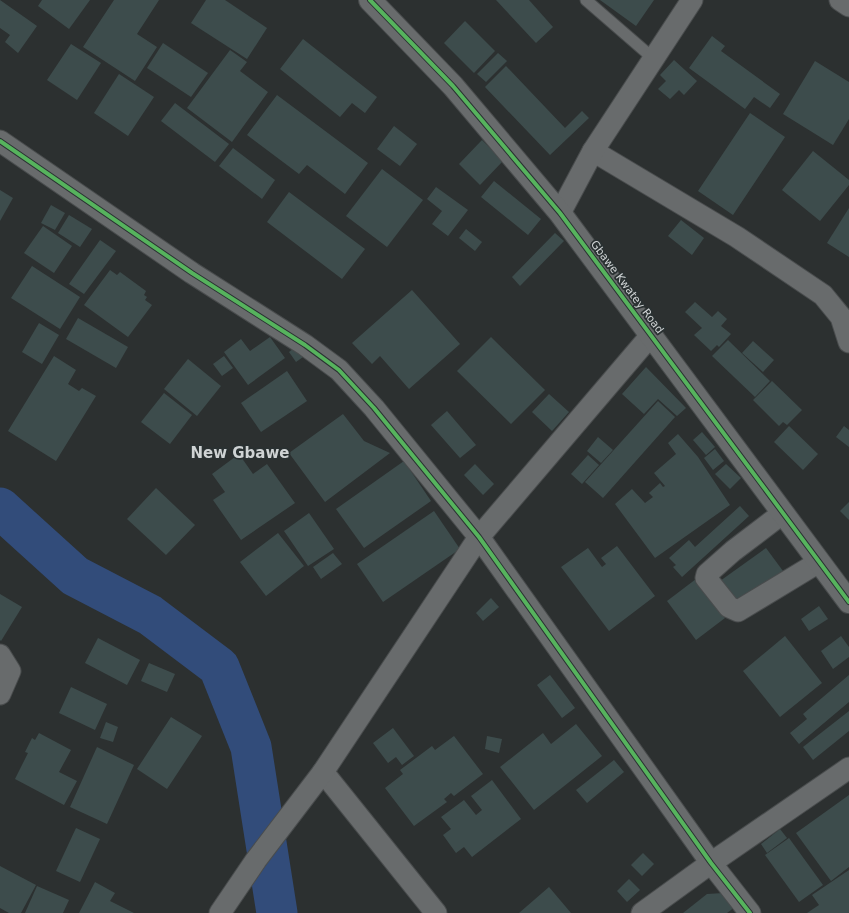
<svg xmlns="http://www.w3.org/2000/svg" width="849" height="913" font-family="'DejaVu Sans',sans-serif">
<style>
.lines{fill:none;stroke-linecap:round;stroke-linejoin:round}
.river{stroke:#324c7a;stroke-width:41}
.building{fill:#3d4c4c}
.service-casing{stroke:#494c4d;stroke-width:13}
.minor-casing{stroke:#494c4d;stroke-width:23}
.tertiary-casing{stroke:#494c4d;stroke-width:24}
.service{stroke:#686b6c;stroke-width:11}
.minor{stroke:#686b6c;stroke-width:21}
.tertiary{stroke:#686b6c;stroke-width:22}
.cycleway-casing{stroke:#2a3132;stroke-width:6}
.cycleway{stroke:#56b35d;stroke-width:4}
.labels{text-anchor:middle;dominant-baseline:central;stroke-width:3.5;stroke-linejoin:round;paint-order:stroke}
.street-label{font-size:11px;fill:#cfd3d4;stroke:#2a3132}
.district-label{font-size:15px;font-weight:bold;fill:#cfd3d4;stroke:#2a3132}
</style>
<rect width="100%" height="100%" fill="#2c3030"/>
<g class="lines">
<path class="river" d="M0,508L75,576L150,615L219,667L251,747L277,913"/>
</g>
<g class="building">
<path d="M0,0L37,26L18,53L5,42L10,35L0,28Z"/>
<path d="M42,0H90L69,29L38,6Z"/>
<path d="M114,0H159L137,34L157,47L135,81L83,47Z"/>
<path d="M206,0H225L267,28L247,59L191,23Z"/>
<path d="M496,0H529L553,27L536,43Z"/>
<path d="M600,0H654L636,26Z"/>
<path d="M465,21L495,51L474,73L444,43Z"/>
<path d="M712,36L725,46L721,51L780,94L770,108L754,97L745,109L689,68Z"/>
<path d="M303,39L377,97L365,113L352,103L340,117L280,69Z"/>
<path d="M163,43L208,73L191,97L147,68Z"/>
<path d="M71,44L101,63L77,100L47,80Z"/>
<path d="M230,50L247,62L240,71L268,92L232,142L187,108Z"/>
<path d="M498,53L507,61L486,82L477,74Z"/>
<path d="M674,60L697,81L684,95L679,90L670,99L658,89L666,81L660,75Z"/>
<path d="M815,61L849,82V119L833,145L783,114Z"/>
<path d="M506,66L565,128L582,111L589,118L550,155L485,87Z"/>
<path d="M119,74L154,97L128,136L94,113Z"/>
<path d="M277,95L368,163L345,194L307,165L299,174L247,135Z"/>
<path d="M175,103L229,144L215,162L161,121Z"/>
<path d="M750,113L785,137L733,215L698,191Z"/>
<path d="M394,126L417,144L400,166L377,149Z"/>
<path d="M482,140L503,161L480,185L459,164Z"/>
<path d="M233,148L275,180L262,199L219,166Z"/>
<path d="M813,151L849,180V185L820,221L782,190Z"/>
<path d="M382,169L423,200L387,247L346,216Z"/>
<path d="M494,181L541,219L528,235L481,197Z"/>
<path d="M436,187L468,210L448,236L432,224L442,211L427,199Z"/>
<path d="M0,190L13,198L0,221Z"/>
<path d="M289,192L365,249L342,279L267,222Z"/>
<path d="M51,205L65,213L55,230L41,223Z"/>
<path d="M849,208V257L827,243Z"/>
<path d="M69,215L92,229L80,247L58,233Z"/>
<path d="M681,220L704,238L692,255L668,236Z"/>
<path d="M43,226L72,246L54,273L24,253Z"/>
<path d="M466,229L482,242L475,251L459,238Z"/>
<path d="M555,233L564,241L520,286L512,277Z"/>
<path d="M100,240L116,251L84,294L69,284Z"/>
<path d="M32,266L80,297L60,329L11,298Z"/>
<path d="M110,270L117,275L120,272L146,291L144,295L147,297L145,300L152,305L128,337L84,305Z"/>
<path d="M412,290L460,344L409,389L380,356L372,364L352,343Z"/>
<path d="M695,302L712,317L718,311L727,319L721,326L731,334L719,347L717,345L711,351L694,335L702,328L685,312Z"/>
<path d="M78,318L128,347L116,368L66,339Z"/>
<path d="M39,323L59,335L42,364L22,352Z"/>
<path d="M270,337L285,358L248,385L224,352L241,339L250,351Z"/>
<path d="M491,337L545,390L511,424L457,371Z"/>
<path d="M728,340L770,381L755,397L712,356Z"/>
<path d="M753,341L774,360L763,372L742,353Z"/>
<path d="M295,347L303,357L296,362L289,352Z"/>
<path d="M54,356L76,370L68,384L79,391L82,388L96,396L56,461L8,431Z"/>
<path d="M224,356L233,368L222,376L213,364Z"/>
<path d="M188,359L221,386L197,416L164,389Z"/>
<path d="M646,367L686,408L677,416L658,399L644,414L622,394Z"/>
<path d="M287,371L307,401L261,432L241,403Z"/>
<path d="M772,381L802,410L787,425L783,422L779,426L753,400Z"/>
<path d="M164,393L192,415L170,444L141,422Z"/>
<path d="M549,394L569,412L552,431L532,412Z"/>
<path d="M658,401L675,417L603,498L585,482Z"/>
<path d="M447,411L476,445L460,458L431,425Z"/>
<path d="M343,414L364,441L390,453L325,502L289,453Z"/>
<path d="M789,426L818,454L803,470L774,442Z"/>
<path d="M844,426L849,430V447L836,437Z"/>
<path d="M702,432L715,447L706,455L693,440Z"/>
<path d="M678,434L698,457L730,505L655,558L615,504L632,489L645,503L653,497L649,493L660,483L663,487L665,486L654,473L676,454L668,443Z"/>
<path d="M598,437L613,450L601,463L587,451Z"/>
<path d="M715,449L724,461L713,470L704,458Z"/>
<path d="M239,454L253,474L267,464L295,503L241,540L213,500L225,492L212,474Z"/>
<path d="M588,455L599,465L582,484L571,474Z"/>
<path d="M404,461L431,501L364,548L336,509Z"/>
<path d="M475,464L494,484L483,495L464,475Z"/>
<path d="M726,464L741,478L730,489L715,474Z"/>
<path d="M156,488L195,525L166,555L127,519Z"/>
<path d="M849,502V520L840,511Z"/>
<path d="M740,506L749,516L682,577L673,567L676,565L669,558L689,540L695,547Z"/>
<path d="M434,511L460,549L383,602L357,564Z"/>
<path d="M309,513L334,549L308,566L284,531Z"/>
<path d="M278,533L304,566L266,596L240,562Z"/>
<path d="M617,546L655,596L609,631L561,567L588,548L602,567L606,564L601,558Z"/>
<path d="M766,548L783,571L737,604L720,581Z"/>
<path d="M333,553L342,564L321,579L313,567Z"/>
<path d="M696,579L725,618L696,640L667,601Z"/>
<path d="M0,594L22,607L1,641L0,640Z"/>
<path d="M491,598L499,607L483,621L476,613Z"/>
<path d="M819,606L828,619L809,631L801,619Z"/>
<path d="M785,636L822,683L780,717L743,671Z"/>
<path d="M841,636L849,647V657L833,669L821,651Z"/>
<path d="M98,638L140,660L127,685L85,663Z"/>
<path d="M149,663L175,674L167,692L141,681Z"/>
<path d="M550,675L575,708L562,718L537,685Z"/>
<path d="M849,675V702L799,744L790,733L807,719L803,714Z"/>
<path d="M71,687L107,704L95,730L59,713Z"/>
<path d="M849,711V731L813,760L803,747Z"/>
<path d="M171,717L202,736L167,789L137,769Z"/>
<path d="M106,722L118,727L113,742L100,738Z"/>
<path d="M576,724L602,756L534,810L500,767L543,733L551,744Z"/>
<path d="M393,728L414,756L402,765L396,757L388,763L373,743Z"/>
<path d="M39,733L71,750L59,772L77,781L64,805L15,779L28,753L25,752L32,738L35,740Z"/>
<path d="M454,736L483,774L454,796L451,793L444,799L447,802L414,826L385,788L403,774L400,770L432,746L435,750Z"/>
<path d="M487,736L502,739L499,753L485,749Z"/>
<path d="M97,747L134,765L107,824L70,807Z"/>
<path d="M614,760L624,772L587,803L576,790Z"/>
<path d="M492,780L521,819L472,857L464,847L456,853L443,835L451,829L441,817L464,800L476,815L482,810L471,796Z"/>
<path d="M849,795V867L831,881L796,833Z"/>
<path d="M76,828L100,839L80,882L56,871Z"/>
<path d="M780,829L787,838L767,853L761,844Z"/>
<path d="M789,838L823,885L799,902L765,855Z"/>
<path d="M643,853L654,864L642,876L631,865Z"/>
<path d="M0,866L36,885L21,913H9L0,908Z"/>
<path d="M849,870V913H807L819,905L812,895Z"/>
<path d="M629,879L640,890L627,902L617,891Z"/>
<path d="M95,882L115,893L110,901L134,913H79Z"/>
<path d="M37,886L69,900L63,913H25Z"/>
<path d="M549,887L571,913H519Z"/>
<path d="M723,893L735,907L727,913H683L707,894Z"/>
</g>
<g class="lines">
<defs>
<path id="service" d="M586,0L654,59"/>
<g id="minor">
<path d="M840,0L849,6"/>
<path d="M0,141L192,273L305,345L339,370L374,408L479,537L711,863L750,913"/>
<path d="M593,151L737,237L823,295L841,317L849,342"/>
<path d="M560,213L593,151L692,0"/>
<path d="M783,513L733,551L707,574L706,578L729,607L738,611L819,562"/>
<path d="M0,655L10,671L0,694"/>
<path d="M323,772L436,913"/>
<path d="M220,913L256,860L323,772L479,537L652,334"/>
<path d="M642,913L711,863L849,768"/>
</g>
<path id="tertiary" d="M370,0L453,86L560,213L849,602"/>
</defs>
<use href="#service" class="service-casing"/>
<use href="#minor" class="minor-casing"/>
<use href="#tertiary" class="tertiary-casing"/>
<use href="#service" class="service"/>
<use href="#minor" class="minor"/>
<use href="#tertiary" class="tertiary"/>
<defs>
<g id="cycleway">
<path d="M370,0L453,86L560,213L849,602"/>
<path d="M0,141L192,273L305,345L339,370L374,408L479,537L711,863L750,913"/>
</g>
</defs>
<use href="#cycleway" class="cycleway-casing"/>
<use href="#cycleway" class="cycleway"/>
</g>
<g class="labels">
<g class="street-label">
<text transform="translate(627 287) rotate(53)">Gbawe Kwatey Road</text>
</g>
<g class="district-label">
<text x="240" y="453">New Gbawe</text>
</g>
</g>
</svg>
